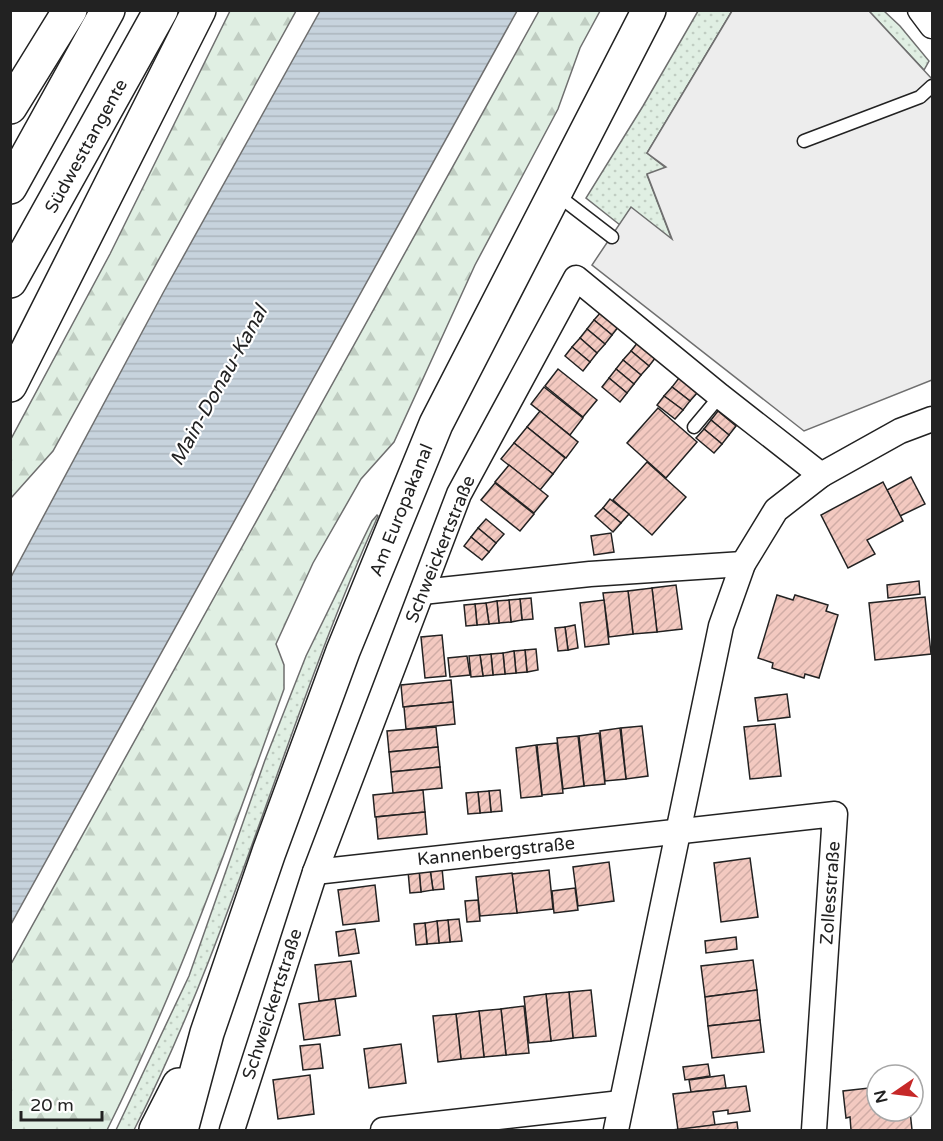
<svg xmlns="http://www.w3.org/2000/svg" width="943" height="1141" font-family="'Varela Round',sans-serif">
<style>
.grass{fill:url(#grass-dots);stroke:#6f6f6f;stroke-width:1.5}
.forest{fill:url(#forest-firs);stroke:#6f6f6f;stroke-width:1.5}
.parking{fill:#ededed;stroke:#6f6f6f;stroke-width:1.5}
.water{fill:url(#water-rules);stroke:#6f6f6f;stroke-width:1.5}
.building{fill:url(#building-hatch);stroke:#222;stroke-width:1.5}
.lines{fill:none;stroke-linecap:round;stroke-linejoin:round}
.service-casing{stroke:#222;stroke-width:15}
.minor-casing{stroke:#222;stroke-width:27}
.secondary-casing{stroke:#222;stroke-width:36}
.trunk-casing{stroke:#222;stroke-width:36}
.service{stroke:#fff;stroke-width:12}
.minor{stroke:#fff;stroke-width:24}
.secondary{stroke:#fff;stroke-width:33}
.trunk{stroke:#fff;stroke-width:33}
.labels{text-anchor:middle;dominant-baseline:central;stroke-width:4.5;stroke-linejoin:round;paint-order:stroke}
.street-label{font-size:18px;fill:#222;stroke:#fff}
.water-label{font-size:20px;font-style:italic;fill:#222;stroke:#fff}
</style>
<defs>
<pattern id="grass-dots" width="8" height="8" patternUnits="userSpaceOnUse" patternTransform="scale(1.5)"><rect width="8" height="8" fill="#e0efe3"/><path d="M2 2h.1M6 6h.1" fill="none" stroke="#c0cdc2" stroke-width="1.8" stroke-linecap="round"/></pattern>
<pattern id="forest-firs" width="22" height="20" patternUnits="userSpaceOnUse" patternTransform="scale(1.5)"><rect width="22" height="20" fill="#e0efe3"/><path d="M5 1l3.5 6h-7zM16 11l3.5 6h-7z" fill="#c0cdc2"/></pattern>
<pattern id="water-rules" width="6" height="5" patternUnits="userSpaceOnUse" patternTransform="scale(1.5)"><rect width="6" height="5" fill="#c7d3dd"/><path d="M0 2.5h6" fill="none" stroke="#abb5bd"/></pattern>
<pattern id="building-hatch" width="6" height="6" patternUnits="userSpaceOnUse" patternTransform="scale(1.5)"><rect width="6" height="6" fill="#f3c9c0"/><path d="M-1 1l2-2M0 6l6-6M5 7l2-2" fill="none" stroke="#d0aca5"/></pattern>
</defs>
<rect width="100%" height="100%" fill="#fff"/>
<g class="grass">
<path d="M698,11H732L647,153L666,168L647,175L672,240L631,208L620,225L586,198L643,106Z"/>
<path d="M869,11H884L900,26L929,61L924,70Z"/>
<path d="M377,515L378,516C287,717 234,933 134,1130H116L189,976L265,760L306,656L372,521Z"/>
</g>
<g class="forest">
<path d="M230,11H296L53,451L11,498V439L110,254Z"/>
<path d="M539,11H600L580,48L558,109L475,265L394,442L361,479L313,563L276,644L284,665V689C230,839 178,988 107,1130H11V964Z"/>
</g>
<path class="parking" d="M732,11H869L932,79V380L804,431L592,265L631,207L672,239L647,174L666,167L647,153Z"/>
<path class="water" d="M320,11H517L11,924V577L163,293Z"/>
<g class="building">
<path d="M602,311L619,326L612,335L594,320Z"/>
<path d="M594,320L612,335L605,344L587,329Z"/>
<path d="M587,329L605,344L597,353L580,338Z"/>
<path d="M580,338L597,353L590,362L572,347Z"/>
<path d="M638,342L656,357L649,366L631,351Z"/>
<path d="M572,347L590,362L583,371L565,356Z"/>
<path d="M631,351L649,366L641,375L623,360Z"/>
<path d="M623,360L641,375L634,384L616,369Z"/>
<path d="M558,369L597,400L583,417L545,386Z"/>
<path d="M616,369L634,384L627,393L609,378Z"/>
<path d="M609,378L627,393L620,402L602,387Z"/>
<path d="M679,378L697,393L690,401L672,387Z"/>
<path d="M544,387L583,418L570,435L531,404Z"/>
<path d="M672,387L690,401L683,410L664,396Z"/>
<path d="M664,396L683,410L675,419L657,405Z"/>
<path d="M658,408L697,442L666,478L627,443Z"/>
<path d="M540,411L578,442L566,458L527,427Z"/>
<path d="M718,411L736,426L729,435L711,420Z"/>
<path d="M711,420L729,435L722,444L704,429Z"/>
<path d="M527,427L565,458L553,474L514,443Z"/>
<path d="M704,429L722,444L714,453L696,438Z"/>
<path d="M514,443L553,474L540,490L501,459Z"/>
<path d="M647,462L686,497L652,535L613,500Z"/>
<path d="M509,465L548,496L534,513L495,482Z"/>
<path d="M911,477L925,504L900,516L887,490Z"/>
<path d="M883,482L903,521L867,540L875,554L848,568L821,515Z"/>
<path d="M495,483L534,514L520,531L481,500Z"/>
<path d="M610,499L629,514L621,523L603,508Z"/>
<path d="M603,508L621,523L613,532L595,516Z"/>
<path d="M486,519L504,534L496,543L478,528Z"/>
<path d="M478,528L496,543L489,552L471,537Z"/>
<path d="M611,533L614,552L594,555L591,536Z"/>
<path d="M471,537L489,552L482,560L464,546Z"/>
<path d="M919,581L920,594L888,598L887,585Z"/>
<path d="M676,585L682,629L657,632L652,588Z"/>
<path d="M652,588L657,632L633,634L628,591Z"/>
<path d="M628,591L633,634L609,637L603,593Z"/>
<path d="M777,595L793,600L795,595L828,605L826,611L838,615L819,678L805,674L804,678L772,668L773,663L758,658Z"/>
<path d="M925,597L931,654L875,660L869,603Z"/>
<path d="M531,598L533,619L522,620L520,599Z"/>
<path d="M520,599L522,620L511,622L509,600Z"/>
<path d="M509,600L511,622L499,623L497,601Z"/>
<path d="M604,600L609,644L585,647L580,603Z"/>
<path d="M497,601L499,623L489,624L486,603Z"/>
<path d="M486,603L489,624L477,625L475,604Z"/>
<path d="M475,604L477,625L466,626L464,605Z"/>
<path d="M575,625L578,648L568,650L565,627Z"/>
<path d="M565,627L568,650L558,651L555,628Z"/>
<path d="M442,635L446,676L425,678L421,637Z"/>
<path d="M536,649L538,670L527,672L525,650Z"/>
<path d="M525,650L527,672L516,673L514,651Z"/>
<path d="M514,651L516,673L505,674L503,653Z"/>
<path d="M503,653L505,674L493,675L491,654Z"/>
<path d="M491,654L493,675L483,676L480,655Z"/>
<path d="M480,655L483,676L471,677L469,656Z"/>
<path d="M467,656L470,675L450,677L448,658Z"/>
<path d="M451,680L453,702L403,707L401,685Z"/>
<path d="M787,694L790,717L758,721L755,698Z"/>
<path d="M453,702L455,724L406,729L404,707Z"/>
<path d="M775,724L781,776L750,779L744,727Z"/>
<path d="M642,726L648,776L626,779L621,728Z"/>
<path d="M436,727L438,747L389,752L387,731Z"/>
<path d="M620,728L626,779L605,781L600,731Z"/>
<path d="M599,733L605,784L584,786L579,736Z"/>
<path d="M578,736L584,786L563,789L557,738Z"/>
<path d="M557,743L563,793L542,795L537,745Z"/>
<path d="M536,745L542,796L521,798L516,748Z"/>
<path d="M438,747L440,767L391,772L389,752Z"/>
<path d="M440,767L442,788L393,793L391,772Z"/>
<path d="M423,790L425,812L375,817L373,795Z"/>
<path d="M500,790L502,811L491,812L489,791Z"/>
<path d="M489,791L491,812L480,813L478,792Z"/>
<path d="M478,792L480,813L468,814L466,793Z"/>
<path d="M425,812L427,834L378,839L376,817Z"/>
<path d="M750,858L758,917L721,922L714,863Z"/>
<path d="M609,862L614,901L578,906L573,867Z"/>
<path d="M442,868L444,889L433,890L430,869Z"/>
<path d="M430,869L433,890L421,892L419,870Z"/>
<path d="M419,870L421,892L410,893L408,871Z"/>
<path d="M549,870L553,909L517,913L512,874Z"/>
<path d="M512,873L517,913L480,916L476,877Z"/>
<path d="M375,885L379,921L343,925L338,890Z"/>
<path d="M575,888L578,910L554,913L552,891Z"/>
<path d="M478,900L480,921L467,922L465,901Z"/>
<path d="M459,919L462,941L450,942L448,920Z"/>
<path d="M448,920L450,942L439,943L437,921Z"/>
<path d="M437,921L439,943L427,944L425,923Z"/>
<path d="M425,923L427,944L416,945L414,924Z"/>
<path d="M355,929L359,953L339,956L336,932Z"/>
<path d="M736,937L737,949L706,953L705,941Z"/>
<path d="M753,960L757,990L705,997L701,966Z"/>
<path d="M351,961L356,996L319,1001L315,965Z"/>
<path d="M591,990L596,1036L573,1038L569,992Z"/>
<path d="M757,990L760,1020L708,1026L705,997Z"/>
<path d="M569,992L573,1038L551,1041L546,994Z"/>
<path d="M546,994L551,1041L529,1043L524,997Z"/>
<path d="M335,999L340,1035L304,1040L299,1004Z"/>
<path d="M524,1006L529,1053L506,1055L501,1009Z"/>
<path d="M501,1009L506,1055L484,1057L479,1011Z"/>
<path d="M479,1011L484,1057L461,1059L456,1014Z"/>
<path d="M456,1014L461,1059L438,1062L433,1016Z"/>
<path d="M760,1020L764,1052L712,1058L708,1026Z"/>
<path d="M320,1044L323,1068L303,1070L300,1046Z"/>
<path d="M401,1044L406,1083L369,1088L364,1049Z"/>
<path d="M708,1064L710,1076L685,1080L683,1067Z"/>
<path d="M310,1075L314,1114L278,1119L273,1080Z"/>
<path d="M724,1075L726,1088L691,1092L689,1080Z"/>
<path d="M746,1086L750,1111L728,1114V1110L713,1112L715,1125L678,1130L673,1094Z"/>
<path d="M869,1088L870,1095H877V1111H910L912,1130H851L850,1117L846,1118L843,1091Z"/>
<path d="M737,1122L738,1130H672Z"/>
</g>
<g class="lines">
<defs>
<g id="service">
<path d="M804,141L920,97L932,86"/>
<path d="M556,194L612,237"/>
<path d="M694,427L720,396"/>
</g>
<g id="minor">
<path d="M920,10L932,26"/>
<path d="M422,592L590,574L743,564"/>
<path d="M315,872L835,814L814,1130"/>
<path d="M232,1130L315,872L459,494L576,278L720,396L821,475"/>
<path d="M383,1130L621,1103"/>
<path d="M616,1130L721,626L743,564L776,510L821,475L900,431L932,419"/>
</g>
<g id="secondary">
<path d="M156,1130L179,1085"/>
<path d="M181,1130L207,1033L269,852L343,651L436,424L649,10"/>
</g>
<g id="trunk">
<path d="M10,107L70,10"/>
<path d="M10,187L108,10"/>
<path d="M10,281L161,10"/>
<path d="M10,385L199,10"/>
</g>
</defs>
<use href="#service" class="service-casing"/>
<use href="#minor" class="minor-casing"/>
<use href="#secondary" class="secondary-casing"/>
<use href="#trunk" class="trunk-casing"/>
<use href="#service" class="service"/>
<use href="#minor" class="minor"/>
<use href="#secondary" class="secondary"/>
<use href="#trunk" class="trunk"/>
</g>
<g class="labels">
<g class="street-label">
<text transform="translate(86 146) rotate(-61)">Südwesttangente</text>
<text transform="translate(401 510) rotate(-68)">Am Europakanal</text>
<text transform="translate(440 549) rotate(-68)">Schweickertstraße</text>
<text transform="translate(496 851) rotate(-6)">Kannenbergstraße</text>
<text transform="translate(830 893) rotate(-86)">Zollesstraße</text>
<text transform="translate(272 1004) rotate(-72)">Schweickertstraße</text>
</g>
<g class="water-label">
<text transform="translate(219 386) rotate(-61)">Main-Donau-Kanal</text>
</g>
</g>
<rect width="943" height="1141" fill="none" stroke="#222222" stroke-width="24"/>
<g transform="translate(895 1093) rotate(256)"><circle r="28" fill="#ffffff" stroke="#a7a7a7" stroke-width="1.5"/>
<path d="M0-4.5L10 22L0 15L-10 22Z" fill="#c62828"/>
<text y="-9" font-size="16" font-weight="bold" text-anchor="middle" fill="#222222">N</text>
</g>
<path d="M21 1111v9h81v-9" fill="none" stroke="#222222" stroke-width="3"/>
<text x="30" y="1111" font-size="18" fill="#222222" stroke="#ffffff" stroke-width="4.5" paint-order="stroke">20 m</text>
</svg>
